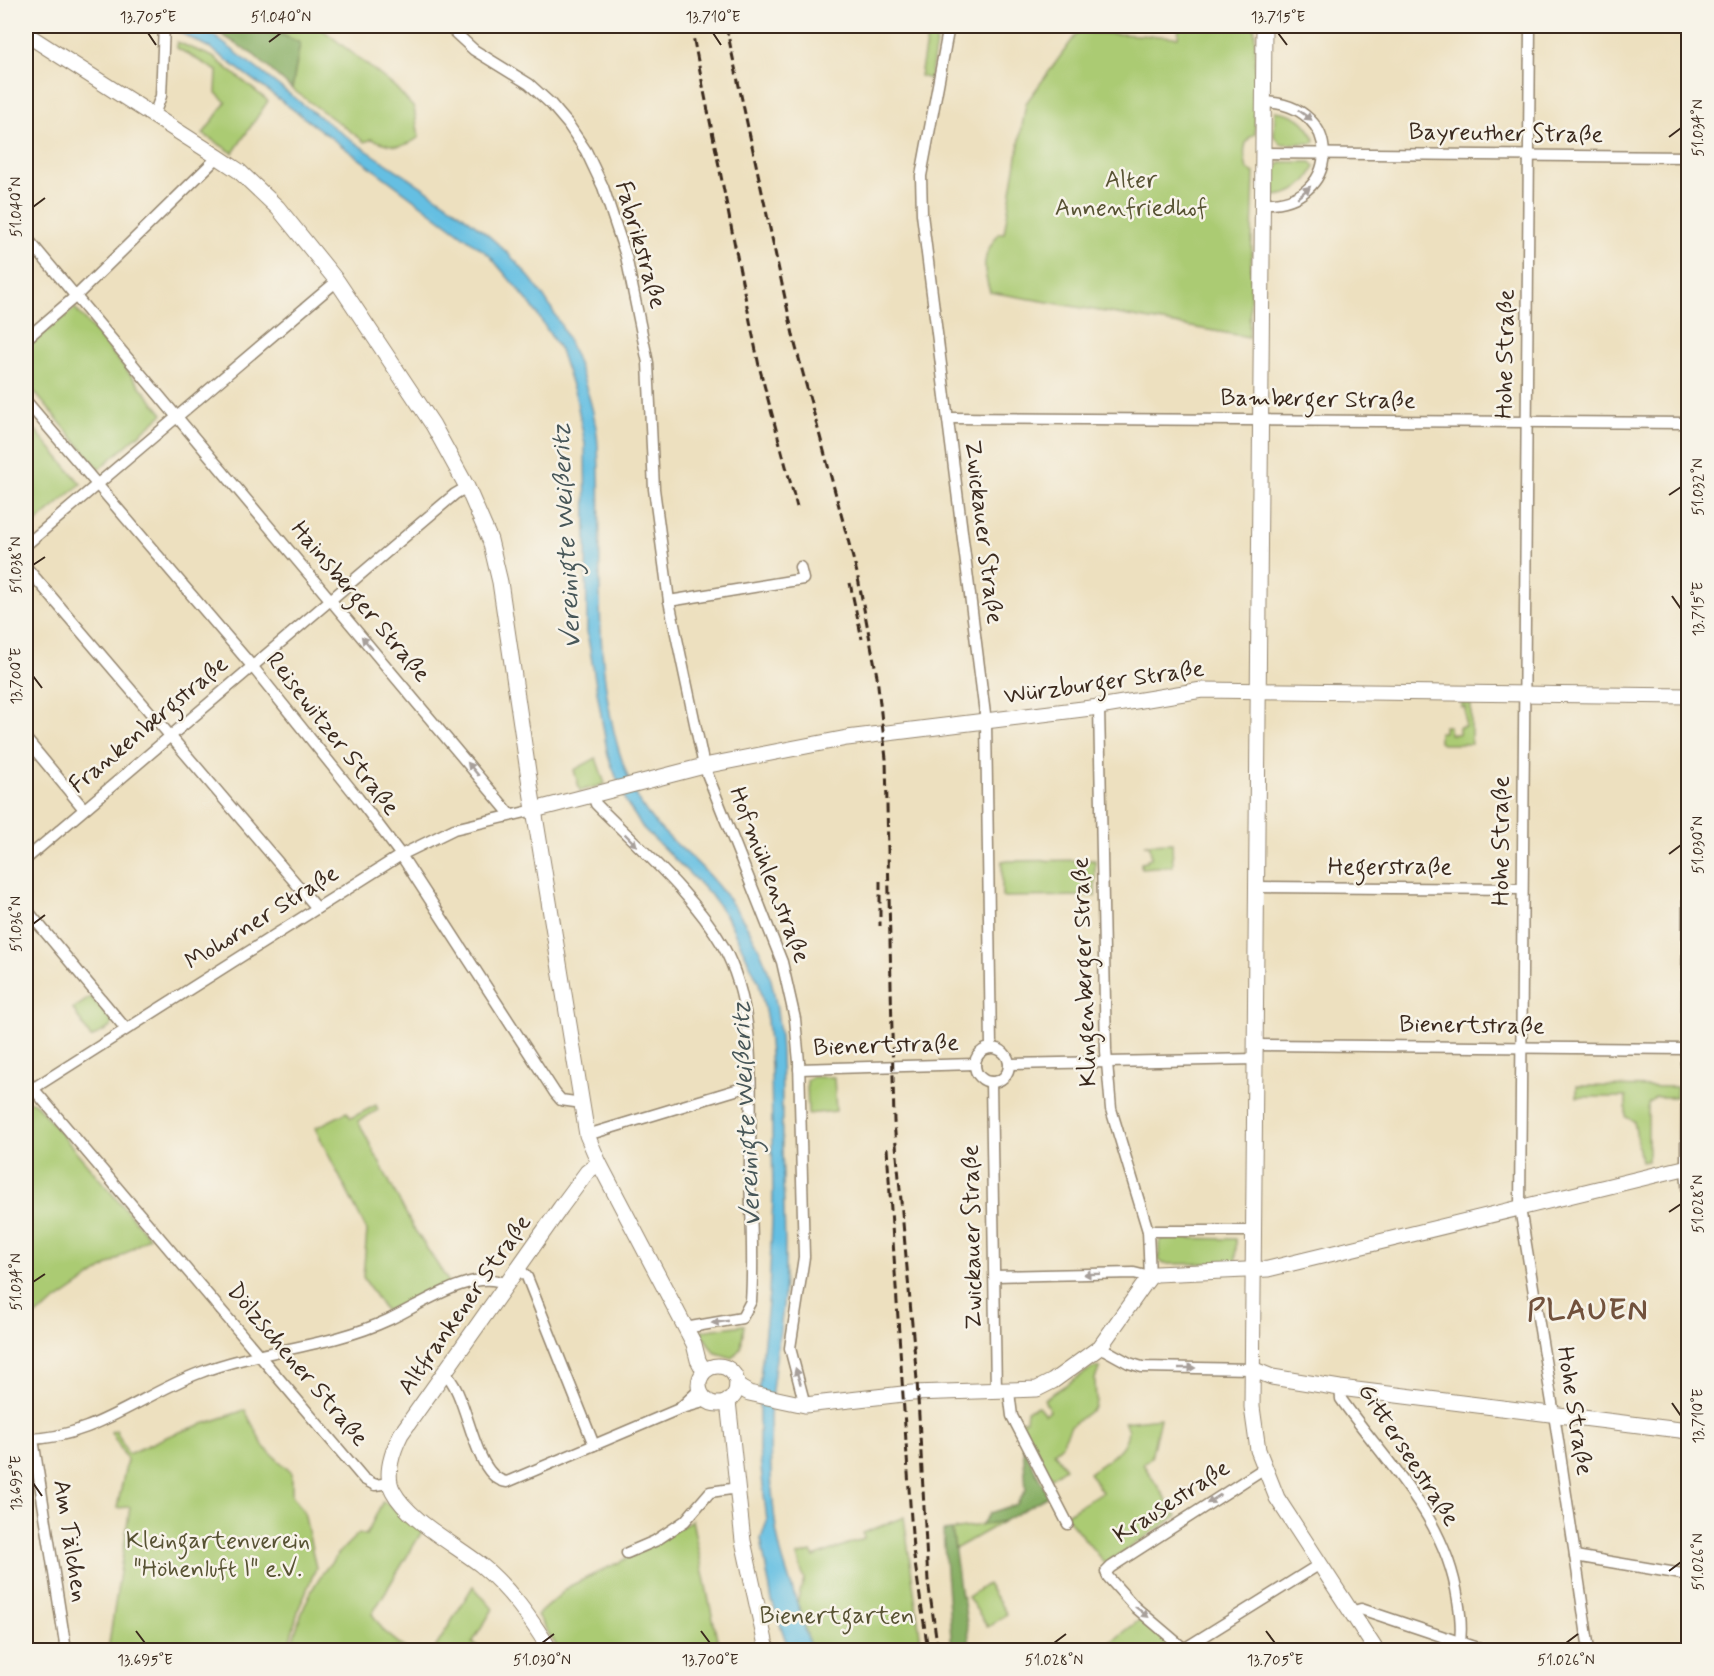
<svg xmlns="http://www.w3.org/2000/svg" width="1714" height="1676" font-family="Mynerve,sans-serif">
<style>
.green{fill:#abcb73;stroke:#737a48;stroke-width:1.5}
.forest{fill:#88af65;stroke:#626c42;stroke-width:1.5}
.water{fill:#65bfe2;stroke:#507480;stroke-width:1.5}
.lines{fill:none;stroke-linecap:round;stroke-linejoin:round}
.street-casing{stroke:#94856e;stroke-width:13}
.secondary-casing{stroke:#94856e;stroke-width:17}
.street{stroke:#fff;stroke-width:10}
.secondary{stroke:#fff;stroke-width:15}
.rail{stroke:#3b2a1e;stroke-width:3;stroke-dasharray:9 4.5;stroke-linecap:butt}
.oneway{fill:#a79f9a}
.ticks{fill:none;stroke:#3b2a1e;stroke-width:2}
.labels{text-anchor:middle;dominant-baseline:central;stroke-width:5;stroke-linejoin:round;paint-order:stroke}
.street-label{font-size:24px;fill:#3b2a1e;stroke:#f7f3e8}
.park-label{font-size:24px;fill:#575233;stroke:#f7f3e8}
.water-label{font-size:26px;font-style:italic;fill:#485759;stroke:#f7f3e8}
.district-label{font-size:30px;font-weight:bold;letter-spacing:1.5px;fill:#72523d;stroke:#f7f3e8}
.neatline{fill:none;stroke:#3b2a1e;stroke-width:2}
.ticks-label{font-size:15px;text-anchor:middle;fill:#3b2a1e}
</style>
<rect width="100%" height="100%" fill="#f7f3e8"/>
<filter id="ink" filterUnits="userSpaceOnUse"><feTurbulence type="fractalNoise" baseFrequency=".0167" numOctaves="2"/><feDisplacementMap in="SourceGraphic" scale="12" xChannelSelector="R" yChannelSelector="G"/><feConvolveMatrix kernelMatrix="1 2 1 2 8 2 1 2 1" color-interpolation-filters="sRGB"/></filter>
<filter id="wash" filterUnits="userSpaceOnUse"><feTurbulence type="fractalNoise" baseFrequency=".008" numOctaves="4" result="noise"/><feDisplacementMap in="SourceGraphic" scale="24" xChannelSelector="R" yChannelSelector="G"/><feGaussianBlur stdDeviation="1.35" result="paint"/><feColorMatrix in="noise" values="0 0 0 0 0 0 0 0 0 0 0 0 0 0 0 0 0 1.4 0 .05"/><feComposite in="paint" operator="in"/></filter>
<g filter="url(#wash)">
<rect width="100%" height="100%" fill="#ede0bf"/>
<g class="green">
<path d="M263,26H318L395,87L414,108L419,137C402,151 391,146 372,139L365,142L292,89L300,43Z"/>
<path d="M922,26H939L930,79L920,76L927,37L919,35Z"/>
<path d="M1179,26H1254L1255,33V134C1241,140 1244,157 1247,169L1254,173L1249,337L990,292C981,265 983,255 999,233H1004L1026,103L1078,32L1178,37Z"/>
<path d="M177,42L213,57L268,101L233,153L203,134L226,102L216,93L217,71L177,48Z"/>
<path d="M1275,111C1296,113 1306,121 1315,140L1313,143L1281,144L1274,136Z"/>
<path d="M1282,162H1311L1315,167C1306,185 1294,195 1274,196V168Z"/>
<path d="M75,308L163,414L99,469L26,382V348Z"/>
<path d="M26,419L81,484L26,531Z"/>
<path d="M1461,703H1471V744H1442L1439,742V732H1444V726H1449V734H1459V727L1465,726V707H1461Z"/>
<path d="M596,758L605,784L580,791L574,770Z"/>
<path d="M1172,843L1173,866L1141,868V863L1147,862V859L1151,858L1150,846L1144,844Z"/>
<path d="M1095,860V896L1002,897V861Z"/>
<path d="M91,997L112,1022L111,1027L91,1038L73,1009Z"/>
<path d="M812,1077H834L836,1111L808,1114L807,1081Z"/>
<path d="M1577,1086L1677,1087L1676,1097H1656L1648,1104V1161L1641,1162L1634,1121L1626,1117V1097H1577Z"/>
<path d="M28,1102H34L149,1237L26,1322V1104Z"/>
<path d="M376,1105L378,1110L358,1121L413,1227L450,1284L385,1311L363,1277L367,1231L315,1128L347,1112L351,1118Z"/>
<path d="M1163,1238L1236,1239V1263L1164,1264L1159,1260V1243Z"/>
<path d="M744,1325L741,1348L732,1358L714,1352L700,1331Z"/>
<path d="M1100,1367L1095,1379L1096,1402L1094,1408L1071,1426L1061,1446L1054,1452L1065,1468L1051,1478L1019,1422L1026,1420L1027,1410L1038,1406L1045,1414L1050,1411L1044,1399L1092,1368Z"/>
<path d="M245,1410L264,1447L292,1473V1495L304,1512L316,1568L299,1608L287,1650H108L130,1507L117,1508L127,1460L111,1432L116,1430L128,1454L171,1435Z"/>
<path d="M1160,1418L1151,1458L1143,1464L1177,1516L1105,1564L1065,1515L1102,1492L1089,1473C1104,1462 1127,1451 1128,1430L1124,1422Z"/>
<path d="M383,1501L423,1530L372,1614L384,1631L406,1649L290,1650C305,1596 317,1572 359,1533L366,1535Z"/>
<path d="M904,1517L922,1650H810L803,1616L797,1603L804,1579L797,1556L811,1552L814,1557L864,1538L863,1533Z"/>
<path d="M692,1520L718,1643L717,1650H559L537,1615L570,1586L636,1554Z"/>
<path d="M1004,1521L955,1549L952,1530Z"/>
<path d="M987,1584L1007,1614L988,1627L968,1597Z"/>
<path d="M473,1586L493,1609L472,1643L484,1650H434Z"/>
<path d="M1142,1618L1156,1634L1158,1632L1178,1650H1101Z"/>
</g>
<g class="forest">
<path d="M208,26H263L300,43L292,89L254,55Z"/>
<path d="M1023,1446L1048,1496L1004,1521L981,1525L990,1513L1017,1504L1026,1490Z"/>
<path d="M952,1530L961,1597H963L971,1650H952L943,1531Z"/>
</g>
<path class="water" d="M167,26H192L214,36C264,73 311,113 363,148C462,214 542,254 582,375C590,399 597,422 598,447C604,550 590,650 619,751C626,774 636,800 651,818C666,838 688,852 704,870C732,900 760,940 771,980C785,1034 781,1092 782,1146C783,1196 787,1246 784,1295C781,1338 770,1380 770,1424C770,1464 771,1514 781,1553C790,1586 804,1617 810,1650H789L772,1601L761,1539L767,1521L759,1450V1388L769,1293L773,1197L771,1066L767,1020L759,983L729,921L710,894L643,828L626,802L608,756L587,632L585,444L576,397L560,350L532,306L489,255L210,48Z"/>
</g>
<g filter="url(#ink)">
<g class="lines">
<defs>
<g id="street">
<path d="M448,26L474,50L529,84L551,104L568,124L586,151L603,187L626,256L648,363L654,489L669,601L704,766L782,962L795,1019L799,1062L804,1257L790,1348L805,1405"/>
<path d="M949,26L921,176L922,214L986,722L991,1047"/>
<path d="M1530,26L1520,1208L1556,1427L1589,1650"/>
<path d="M154,115L161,96L164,26"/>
<path d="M1262,153L1688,157"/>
<path d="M1262,203C1340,208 1348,104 1263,102"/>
<path d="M26,237L510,814"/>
<path d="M26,339L76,296L218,157"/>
<path d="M26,401L252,666L358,798L401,855L555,1093L561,1100L582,1103"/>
<path d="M948,418L1688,423"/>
<path d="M26,545L337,281"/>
<path d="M26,567L317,908"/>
<path d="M669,601L803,579L800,567"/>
<path d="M26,739L84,809"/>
<path d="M593,796L596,804C640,849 692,892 723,946C760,1013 749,1101 750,1174C751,1216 754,1259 751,1301L742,1318L685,1328"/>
<path d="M26,859L455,494L467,487"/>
<path d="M1688,873L1686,1167L1688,1199"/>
<path d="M1257,887L1522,889"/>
<path d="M26,909L126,1029"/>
<path d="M1256,1045L1688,1049"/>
<circle cx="992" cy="1065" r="17"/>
<path d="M1010,1064L1256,1059"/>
<path d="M799,1069L975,1064"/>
<path d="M26,1080L364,1479L375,1485L390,1483"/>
<path d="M991,1082L996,1391"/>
<path d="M26,1093L401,855L454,829L534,810"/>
<path d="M587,1135L749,1086"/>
<path d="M1148,1231H1254"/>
<path d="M518,1267L527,1277L594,1445"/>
<path d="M995,1276L1134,1273L1150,1277L1148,1231L1111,1109L1106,1051L1099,707"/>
<path d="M1100,1347L1129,1363L1142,1367L1252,1369"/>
<path d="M444,1373C469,1391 472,1478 507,1482L679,1409L707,1401"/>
<path d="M1340,1388L1341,1399C1388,1466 1445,1515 1458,1600C1461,1617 1462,1634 1459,1650"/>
<path d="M1009,1392L1012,1416L1068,1524"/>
<path d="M679,1409L699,1390"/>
<path d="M26,1439C90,1440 141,1395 199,1373C260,1349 328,1348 388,1320C419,1306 473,1267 506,1284"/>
<path d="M33,1439L66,1650"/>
<path d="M1263,1469L1111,1567L1106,1572L1108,1577L1135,1607L1182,1647H1187L1320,1564"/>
<path d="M627,1553L655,1541L685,1521L710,1492L738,1488"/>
<path d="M1575,1556L1688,1575"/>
<path d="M1351,1612L1361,1609L1483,1650"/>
</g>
<g id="secondary">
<path d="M1264,26L1252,1407L1258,1450L1277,1498L1376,1650"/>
<path d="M26,34L218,157L239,171L278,208L337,281L433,425L467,487L490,540L500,582L530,785L587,1135L599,1163L694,1344L698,1360L704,1371"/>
<path d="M534,810L704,766L847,738L1099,707L1202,690L1688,696"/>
<circle cx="718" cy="1385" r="19"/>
<path d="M1252,1369L1272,1377L1340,1388L1688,1431"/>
<path d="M737,1386L749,1393L805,1405L912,1393L1037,1389L1053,1381L1100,1347L1143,1286L1150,1277L1156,1274L1268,1269L1688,1167"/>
<path d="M728,1401L743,1541L767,1650"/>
<path d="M550,1650C531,1619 510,1589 481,1565C456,1545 408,1520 393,1491C384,1475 393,1450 401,1434L561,1207L587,1172L599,1163"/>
</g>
</defs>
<use href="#street" class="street-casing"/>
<use href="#secondary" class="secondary-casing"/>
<use href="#street" class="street"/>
<use href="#secondary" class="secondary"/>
<g class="rail">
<path d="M691,26L759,366L797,507"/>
<path d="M726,26L795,344L857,573L877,676L886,759L894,1122L917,1380L928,1581L938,1650"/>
<path d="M850,583L862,639"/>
<path d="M880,881V926"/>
<path d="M887,1148L913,1550L928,1650"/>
</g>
</g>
<defs><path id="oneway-solid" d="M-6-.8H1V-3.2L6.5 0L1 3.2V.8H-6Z" transform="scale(1.5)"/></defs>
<g class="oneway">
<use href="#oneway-solid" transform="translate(1305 115) rotate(37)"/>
<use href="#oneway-solid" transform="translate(1304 192) rotate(-41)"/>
<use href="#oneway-solid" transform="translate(367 643) rotate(-130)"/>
<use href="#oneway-solid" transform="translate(473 769) rotate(-130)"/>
<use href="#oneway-solid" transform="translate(631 840) rotate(45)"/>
<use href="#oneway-solid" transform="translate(1092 1274) rotate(179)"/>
<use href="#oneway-solid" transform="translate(720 1322) rotate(172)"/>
<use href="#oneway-solid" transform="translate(1187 1368)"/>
<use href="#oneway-solid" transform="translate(798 1376) rotate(-108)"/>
<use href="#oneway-solid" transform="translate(1214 1499) rotate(147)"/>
<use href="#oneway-solid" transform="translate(1142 1612) rotate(38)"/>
</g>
</g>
<path class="ticks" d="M148,33L156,45M713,33L721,45M1278,33L1287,45M269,42L281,33M1669,137L1681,128M33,207L45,198M1669,495L1681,487M33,565L45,557M1672,596L1681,609M33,676L42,688M1669,854L1681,845M33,924L45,915M1669,1212L1681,1204M33,1282L45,1274M1672,1403L1681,1416M33,1483L42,1496M1669,1571L1681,1562M136,1631L145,1643M701,1631L710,1643M1266,1631L1275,1643M542,1643L554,1634M1054,1643L1066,1634M1566,1643L1578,1634"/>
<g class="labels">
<g class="street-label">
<text transform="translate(1506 134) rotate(1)">Bayreuther Straße</text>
<text transform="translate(640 245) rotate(74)">Fabrikstraße</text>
<text transform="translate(1506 354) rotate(-89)">Hohe Straße</text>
<text transform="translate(1318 400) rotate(1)">Bamberger Straße</text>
<text transform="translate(983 532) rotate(83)">Zwickauer Straße</text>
<text transform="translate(360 602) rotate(50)">Hainsberger Straße</text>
<text transform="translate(1104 683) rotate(-8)">Würzburger Straße</text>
<text transform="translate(149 725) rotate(-40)">Frankenbergstraße</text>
<text transform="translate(332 734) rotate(52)">Reisewitzer Straße</text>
<text transform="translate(1501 841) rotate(-90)">Hohe Straße</text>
<text x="1390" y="867">Hegerstraße</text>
<text transform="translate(769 875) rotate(69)">Hofmühlenstraße</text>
<text transform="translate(262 918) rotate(-32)">Mohorner Straße</text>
<text transform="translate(1085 972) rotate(-92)">Klingenberger Straße</text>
<text transform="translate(1472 1026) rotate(1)">Bienertstraße</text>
<text transform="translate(886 1046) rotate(-2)">Bienertstraße</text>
<text transform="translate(973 1237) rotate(-91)">Zwickauer Straße</text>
<text transform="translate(465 1305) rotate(-55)">Altfrankener Straße</text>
<text transform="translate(297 1365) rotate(50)">Dölzschener Straße</text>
<text transform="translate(1574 1411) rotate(81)">Hohe Straße</text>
<text transform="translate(1408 1455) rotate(57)">Gitterseestraße</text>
<text transform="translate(1172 1502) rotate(-33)">Krausestraße</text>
<text transform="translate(70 1541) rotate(81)">Am Tälchen</text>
</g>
<g class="park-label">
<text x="1131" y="180">Alter<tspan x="1131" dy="28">Annenfriedhof</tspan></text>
<text x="218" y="1541">Kleingartenverein<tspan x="218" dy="28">"Höhenluft I" e.V.</tspan></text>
<text x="837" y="1616">Bienertgarten</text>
</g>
<g class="water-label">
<text transform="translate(567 536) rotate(-93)">Vereinigte Weißeritz</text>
<text transform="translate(747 1114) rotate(-93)">Vereinigte Weißeritz</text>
</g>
<g class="district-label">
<text x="1588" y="1310">PLAUEN</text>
</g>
</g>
<rect width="1714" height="1676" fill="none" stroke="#f7f3e8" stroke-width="66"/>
<rect x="33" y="33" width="1648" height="1610" class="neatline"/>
<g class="ticks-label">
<text x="148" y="22">13.705°E</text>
<text x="281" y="22">51.040°N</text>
<text x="713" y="22">13.710°E</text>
<text x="1278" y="22">13.715°E</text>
<text transform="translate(1698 128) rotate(-90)" y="5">51.034°N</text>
<text transform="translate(16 207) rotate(-90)" y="5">51.040°N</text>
<text transform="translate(1698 487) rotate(-90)" y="5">51.032°N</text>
<text transform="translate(16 565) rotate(-90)" y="5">51.038°N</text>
<text transform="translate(1698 609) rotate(-90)" y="5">13.715°E</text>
<text transform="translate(16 676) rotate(-90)" y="5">13.700°E</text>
<text transform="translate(1698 845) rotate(-90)" y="5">51.030°N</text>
<text transform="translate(16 924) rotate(-90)" y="5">51.036°N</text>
<text transform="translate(1698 1204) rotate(-90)" y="5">51.028°N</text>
<text transform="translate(16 1282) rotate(-90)" y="5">51.034°N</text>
<text transform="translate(1698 1416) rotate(-90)" y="5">13.710°E</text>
<text transform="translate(16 1483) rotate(-90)" y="5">13.695°E</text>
<text transform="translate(1698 1562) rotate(-90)" y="5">51.026°N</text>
<text x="145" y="1665">13.695°E</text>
<text x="542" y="1665">51.030°N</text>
<text x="710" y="1665">13.700°E</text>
<text x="1054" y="1665">51.028°N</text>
<text x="1275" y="1665">13.705°E</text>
<text x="1566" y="1665">51.026°N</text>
</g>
</svg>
